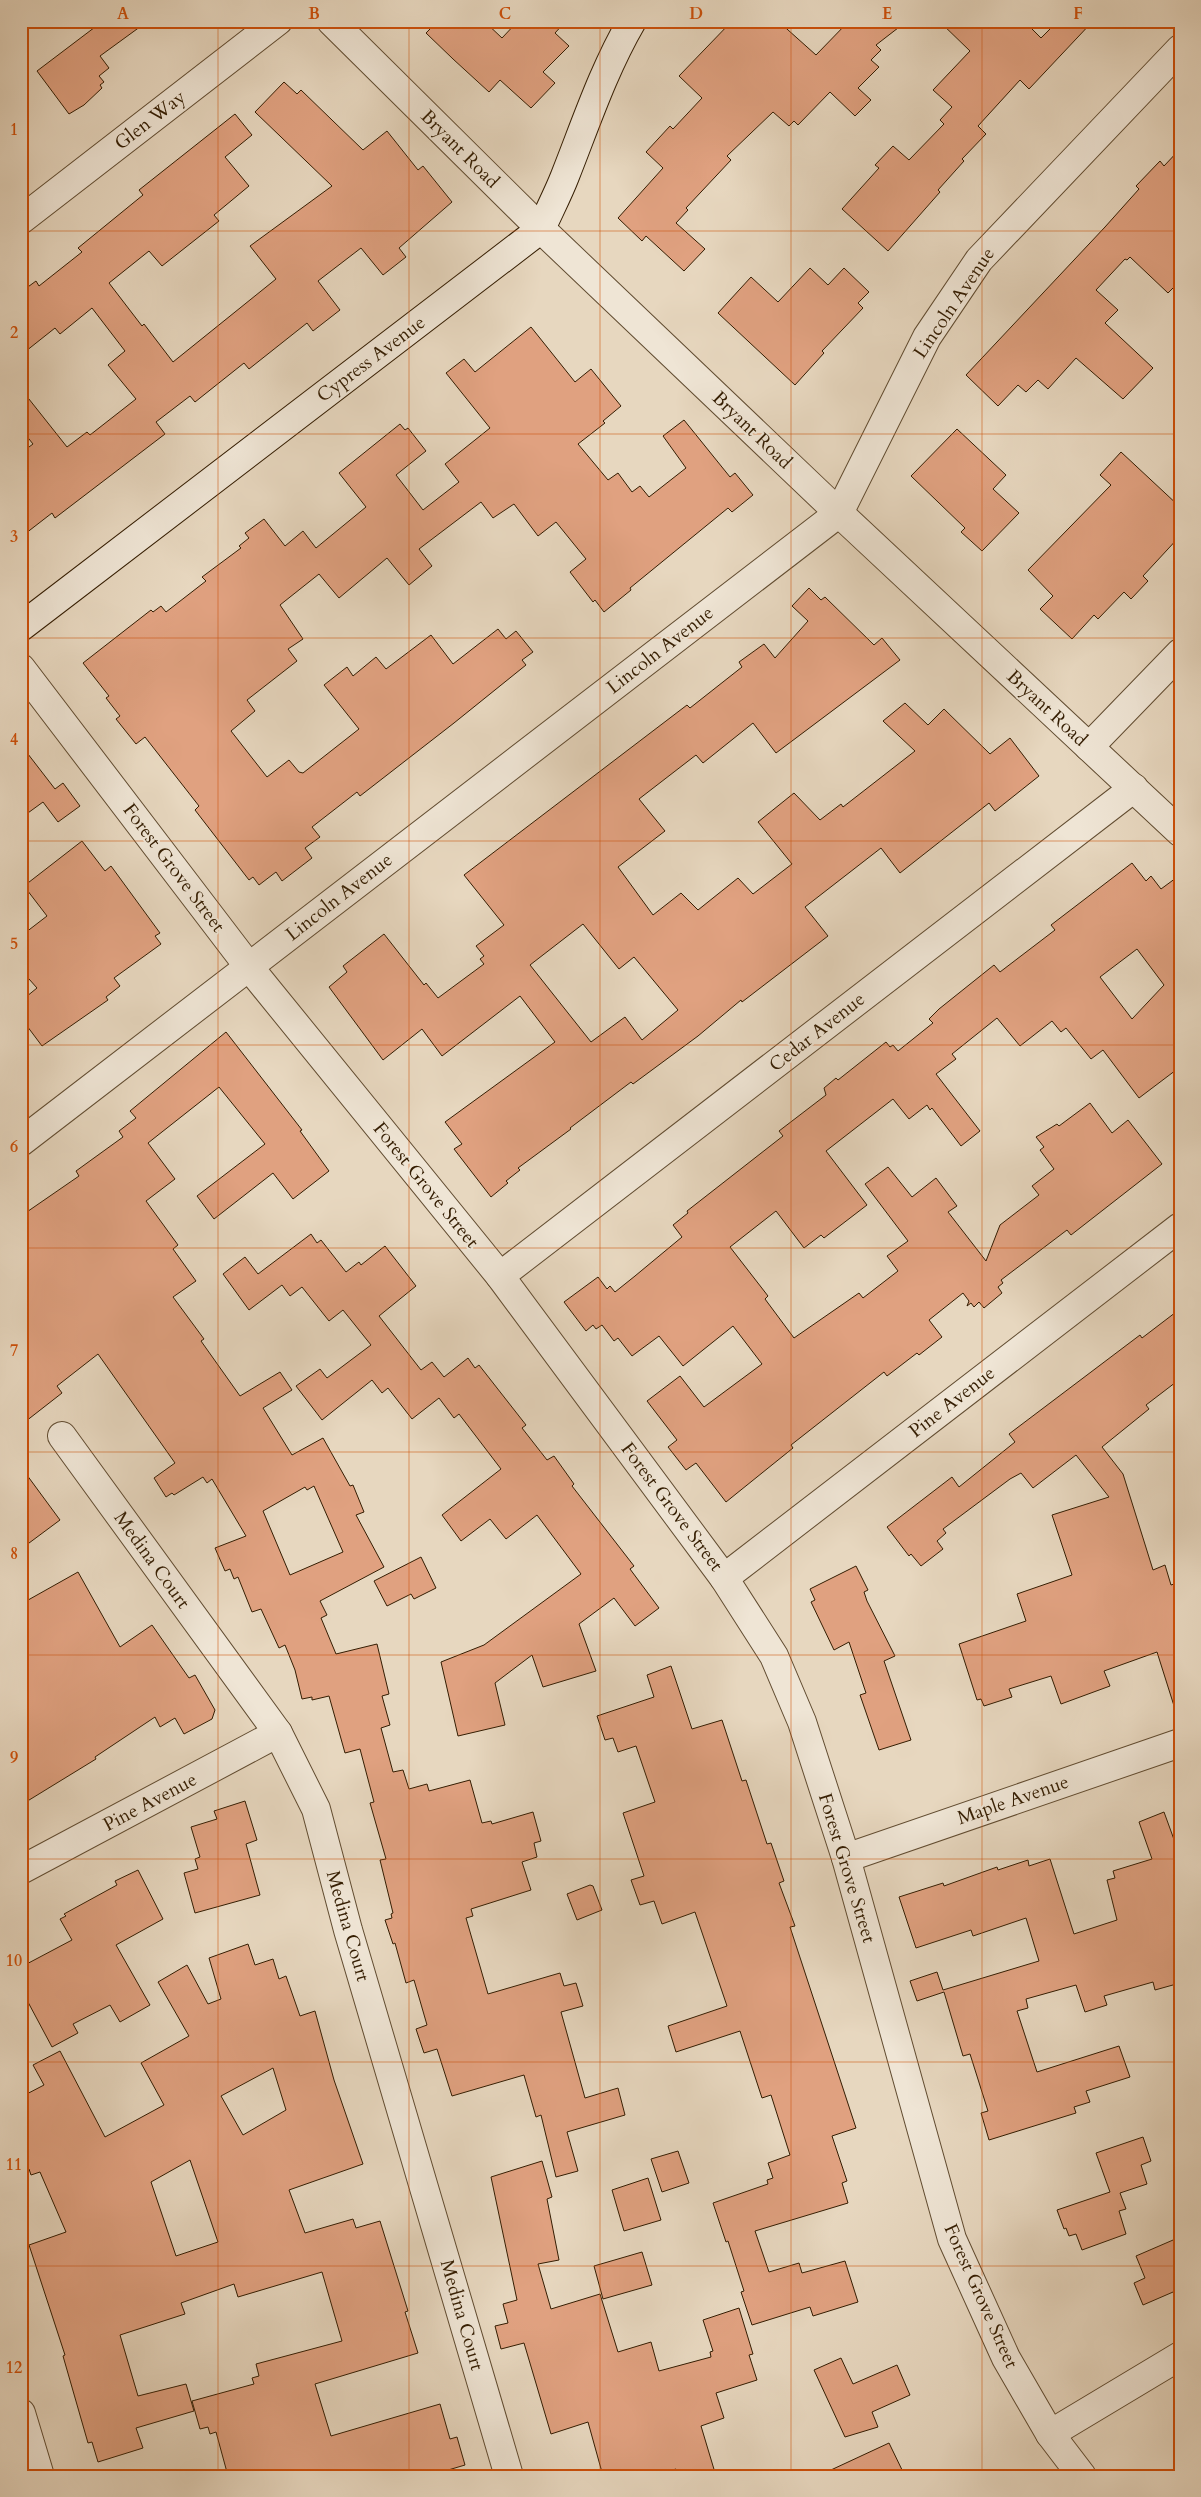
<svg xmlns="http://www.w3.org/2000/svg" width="1201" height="2497" font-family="Cardo,serif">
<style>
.building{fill:#e0a180;stroke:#341d02;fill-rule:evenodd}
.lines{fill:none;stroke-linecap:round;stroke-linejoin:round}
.street-casing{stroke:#614c31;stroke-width:30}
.secondary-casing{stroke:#341d02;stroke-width:30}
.street{stroke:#efe5d5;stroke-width:28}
.secondary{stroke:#efe5d5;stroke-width:28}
.grid{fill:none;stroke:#cd500a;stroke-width:1;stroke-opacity:0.55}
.labels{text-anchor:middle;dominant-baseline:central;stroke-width:4;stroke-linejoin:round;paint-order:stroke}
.street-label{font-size:19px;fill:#341d02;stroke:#efe5d5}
.neatline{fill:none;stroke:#cd500a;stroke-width:2}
.grid-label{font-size:16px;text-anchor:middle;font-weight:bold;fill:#cd500a}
</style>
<rect width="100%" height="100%" fill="#e7d7bf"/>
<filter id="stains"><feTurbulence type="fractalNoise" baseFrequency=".004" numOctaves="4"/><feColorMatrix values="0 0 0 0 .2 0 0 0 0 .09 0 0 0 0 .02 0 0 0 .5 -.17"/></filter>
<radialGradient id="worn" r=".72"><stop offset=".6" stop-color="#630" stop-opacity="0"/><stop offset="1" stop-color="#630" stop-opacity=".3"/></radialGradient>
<g class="building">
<path d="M103,21H148L100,56L109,68L99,76L104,82L100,85L102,88L84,105L69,114L37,71Z"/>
<path d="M438,21H484L502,38L518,21H566L555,33L569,46L543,72L555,83L531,108L500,80L489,92L453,59L426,33Z"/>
<path d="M732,21H778L816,55L849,21H907L876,45L881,50L871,60L879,67L858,88L871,100L855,116L830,92L798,125L794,121L789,126L773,112L727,156L731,160L686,208L688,210L676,223L705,249L684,271L646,236L642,241L618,218L663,168L646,152L670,126L673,129L702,98L679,76Z"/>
<path d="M939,21H1024L1041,38L1058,21H1093L1029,89L1020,80L978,126L986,134L962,159L964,161L938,190L940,192L888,251L842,209L879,168L875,165L893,146L909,160L944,124L940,120L952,107L933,90L970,51Z"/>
<path d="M284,82L297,94L301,90L363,150L387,131L418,170L423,166L452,202L399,248L406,257L383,275L361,248L318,281L340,310L313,331L307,323L249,369L244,363L195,402L190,396L156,422L165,434L55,518L52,513L21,537V453L33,444L21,429V389L67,447L87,432L90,435L136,399L108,365L125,351L92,308L60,334L55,328L21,355V292L36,281L39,286L82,252L78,248L143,195L139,190L235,114L252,135L225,157L249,186L214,215L219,221L162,266L149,251L109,283L142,326L144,324L173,362L276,279L250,246L332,186L255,112Z"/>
<path d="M1180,149V281L1168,293L1130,257L1127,260L1125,259L1096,290L1118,310L1105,323L1153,368L1123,399L1076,358L1048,389L1038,380L1026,392L1018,385L998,406L966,375L1105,227L1139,189L1136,186L1160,161L1164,166Z"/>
<path d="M810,268L828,285L844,268L869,292L858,303L863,308L822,351L824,353L795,385L718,313L751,277L778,302Z"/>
<path d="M531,327L575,382L591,369L621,406L603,421L605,423L578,444L608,480L618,473L632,492L640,486L649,497L686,468L663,436L684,420L730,477L735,473L753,495L732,512L728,508L630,588L631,590L604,612L595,600L593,602L570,572L586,559L556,522L538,536L514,504L493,518L481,502L419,549L432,566L409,585L387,558L339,598L319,574L280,605L303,639L288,649L297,661L247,700L255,711L231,731L267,777L289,760L299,772L303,773L359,729L324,685L347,667L353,676L376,657L386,669L431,635L453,664L498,629L506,639L516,631L533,652L522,660L526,665L454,723L360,796L357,792L312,827L320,837L305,848L312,858L282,881L276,872L259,885L253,877L249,880L195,810L199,806L145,737L136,744L116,719L120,716L106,698L109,696L83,663L151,610L153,612L161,606L166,612L206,581L202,577L241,548L239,546L249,538L245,533L264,519L285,546L303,531L316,548L366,507L339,473L400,424L405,430L408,428L426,451L396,475L423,510L459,482L445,464L490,428L446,373L464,359L475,372Z"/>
<path d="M957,429L1006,475L993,489L1019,513L982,551L961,532L965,528L911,476Z"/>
<path d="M1121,452L1180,507V536L1143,576L1148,581L1131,599L1124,592L1098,619L1094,615L1072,639L1040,609L1053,596L1028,570L1111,485L1100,475Z"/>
<path d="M809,588L821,600L825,597L874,645L882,638L900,660L776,753L753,723L703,763L696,755L639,799L665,831L618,867L653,915L681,893L698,910L738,878L753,894L792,864L758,822L794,793L820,820L841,804L843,807L915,751L883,721L905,703L928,725L944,709L990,754L1010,738L1039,776L995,811L989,803L900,873L881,848L805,907L828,936L742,1002L741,1000L698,1036L633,1084L631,1082L570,1128L571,1129L518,1168L520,1170L506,1181L508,1183L491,1197L454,1149L462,1144L445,1122L555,1042L520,996L442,1056L422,1029L383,1060L329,987L347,972L343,966L384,934L424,985L426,983L438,998L484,964L480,959L484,956L476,946L504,925L464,875L687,705L690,708L742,667L739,662L764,644L775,658L808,621L792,606ZM583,924L619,969L634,957L678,1010L642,1040L625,1017L591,1042L530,965Z"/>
<path d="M21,745L55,789L63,783L80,806L58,822L43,802L21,818Z"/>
<path d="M82,841L105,871L111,866L160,933L155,936L161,944L114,978L120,986L106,997L108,1000L42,1046L21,1018V1001L37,988L21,970V936L47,916L24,886Z"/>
<path d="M1132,863L1146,881L1151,876L1161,889L1180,875V1067L1139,1098L1103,1050L1091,1059L1066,1028L1061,1032L1052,1021L1020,1046L997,1018L952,1054L956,1059L936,1074L980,1131L961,1146L932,1108L930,1110L927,1105L909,1119L893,1099L826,1151L867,1205L824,1238L821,1235L804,1248L776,1211L730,1247L768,1296L765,1299L794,1338L859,1293L863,1298L898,1271L887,1256L908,1241L865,1184L888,1167L912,1197L936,1178L957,1206L948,1212L986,1261L1000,1225L1039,1195L1032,1186L1054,1169L1040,1150L1044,1147L1036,1137L1057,1124L1059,1126L1090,1103L1112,1133L1128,1120L1162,1164L1071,1235L1067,1230L1001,1280L1003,1283L998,1287L1002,1293L984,1308L979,1302L974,1307L971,1303L967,1306L969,1301L963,1293L929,1320L942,1337L919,1355L917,1353L887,1376L884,1372L791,1445L793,1448L726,1502L696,1463L686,1470L668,1447L677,1440L647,1401L680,1376L704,1407L762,1364L733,1326L683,1366L659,1336L632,1356L618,1338L614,1341L602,1325L596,1329L593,1325L586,1331L564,1302L598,1277L607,1289L610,1286L615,1292L635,1276L682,1237L673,1225L688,1213L687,1211L783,1136L779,1131L826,1095L824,1088L836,1078L838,1080L886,1042L890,1047L893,1045L898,1051L933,1023L929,1019L939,1009L994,965L1000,972L1055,930L1051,925ZM1137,949L1164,985L1132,1019L1100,977Z"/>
<path d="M226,1032L302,1130L300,1131L329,1171L293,1199L273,1173L214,1219L197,1196L265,1144L219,1087L148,1143L175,1179L146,1201L178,1245L173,1249L196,1281L173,1297L204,1339L201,1341L240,1396L280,1372L292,1390L263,1408L292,1455L323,1438L350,1486L353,1485L364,1512L356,1515L384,1567L320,1601L327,1615L321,1618L336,1654L377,1644L389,1694L382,1696L390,1725L381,1728L393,1772L403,1770L409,1789L427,1784L429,1791L470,1780L482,1823L491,1821L492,1824L533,1812L541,1841L534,1843L537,1857L522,1862L531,1890L471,1909L473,1916L466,1918L488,1994L560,1973L564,1986L576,1983L583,2006L561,2012L585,2098L618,2088L625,2115L567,2132L578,2171L556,2177L541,2115L536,2117L524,2075L452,2096L437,2049L424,2053L416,2029L427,2025L414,1980L406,1983L395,1943L393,1944L385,1920L392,1918L391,1914L393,1913L380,1860L386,1859L370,1803L374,1802L360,1749L345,1753L329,1696L312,1700V1697L302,1699L295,1670L285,1645L279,1648L261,1609L252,1612L238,1577L234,1579L230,1569L225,1571L215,1548L246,1536L212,1479L207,1483L203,1477L174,1495L172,1493L166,1497L154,1478L175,1463L98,1354L57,1386L62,1393L21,1425V1216L79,1176L76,1171L123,1137L119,1131L136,1118L130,1111ZM314,1486L343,1552L290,1575L263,1511L305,1487L307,1490Z"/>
<path d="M311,1234L317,1243L321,1240L346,1272L359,1262L361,1265L385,1246L416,1286L379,1316L421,1370L432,1362L444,1377L468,1358L475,1368L479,1365L526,1425L522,1428L547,1460L554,1456L574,1484L572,1486L634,1566L630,1569L659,1608L635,1626L614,1598L579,1624L596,1671L543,1687L532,1655L495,1683L505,1725L458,1736L441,1662L484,1645L581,1574L537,1515L506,1539L490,1519L461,1541L442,1515L501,1469L459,1414L454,1418L439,1398L412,1419L388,1388L382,1393L372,1380L322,1420L296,1386L320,1369L327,1378L371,1345L343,1310L329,1321L302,1287L290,1296L282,1285L249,1310L223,1274L245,1257L258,1274Z"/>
<path d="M1180,1309V1379L1146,1405L1149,1409L1102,1447L1123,1474L1153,1570L1165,1565L1171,1585L1180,1582V1708L1175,1709L1157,1652L1104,1671L1110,1686L1061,1704L1051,1676L1009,1689L1012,1697L984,1706L981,1699L977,1700L959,1644L1026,1621L1017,1594L1072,1575L1052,1515L1109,1497L1076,1455L1033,1488L1021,1473L1010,1479L943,1529L946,1533L937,1541L943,1549L921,1566L911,1554L909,1556L887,1527L952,1477L959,1487L1015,1442L1009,1434L1140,1335L1142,1338Z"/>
<path d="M21,1467L60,1520L21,1549Z"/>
<path d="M421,1557L436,1588L414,1599L411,1594L387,1606L374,1581Z"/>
<path d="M856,1566L868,1590L864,1592L867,1601L895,1656L884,1661L911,1740L879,1750L860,1695L866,1693L849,1642L834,1650L811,1602L815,1600L810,1589Z"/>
<path d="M78,1572L120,1647L152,1625L189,1678L195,1675L215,1710L212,1719L184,1734L175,1718L160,1727L155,1717L95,1757L96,1759L21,1805V1604Z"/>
<path d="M671,1666L692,1729L722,1720L742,1781L746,1780L767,1844L771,1843L784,1881L779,1883L795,1926L790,1927L856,2128L832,2136L847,2181L842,2183L848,2203L755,2231L769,2272L799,2263L802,2273L845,2261L858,2302L813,2316L810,2307L752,2325L741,2292L744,2291L728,2241L726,2242L713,2203L768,2184L767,2180L773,2178L768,2163L790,2155L771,2095L762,2098L740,2031L676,2052L668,2026L727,2006L695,1912L662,1924L654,1901L640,1905L631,1880L644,1876L623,1813L655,1802L636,1746L618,1752L613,1738L605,1740L597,1716L654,1697L647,1675Z"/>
<path d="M245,1801L257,1840L246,1844L260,1895L195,1913L184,1873L198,1869L195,1859L200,1857L191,1827L217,1819L214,1811Z"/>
<path d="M1164,1812L1180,1856V1983L1155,1990L1153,1982L1104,1996L1107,2005L1085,2012L1076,1985L1026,1999L1028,2008L1017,2011L1037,2072L1119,2046L1130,2077L1086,2091L1090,2102L1074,2107L1076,2113L989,2140L981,2113L988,2111L970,2054L963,2056L944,1992L917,2001L910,1981L937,1972L943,1990L1039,1961L1026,1918L973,1936L971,1930L916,1948L899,1897L943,1883L944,1886L997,1867L998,1870L1028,1860L1029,1866L1050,1859L1074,1934L1117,1920L1107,1880L1115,1878L1113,1871L1152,1859L1139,1822Z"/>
<path d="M138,1870L163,1919L116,1945L150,2005L120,2022L110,2005L73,2024L78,2033L52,2047L21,1989V1967L72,1940L60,1919L66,1916L64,1914L117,1885L115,1881Z"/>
<path d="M590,1885L593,1886L602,1910L577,1920L567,1894Z"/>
<path d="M248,1944L255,1965L273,1959L279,1979L286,1976L300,2016L315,2011L334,2080L363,2164L289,2190L305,2233L353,2219L356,2228L380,2221L408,2311L405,2312L418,2353L315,2384L331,2436L440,2404L450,2439L457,2437L465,2465L428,2476H228L216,2432L210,2434L208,2427L200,2429L192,2401L254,2384L252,2378L259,2376L256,2364L342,2341L322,2272L238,2297L234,2284L181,2303L185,2314L120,2335L138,2396L186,2384L194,2411L136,2428L143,2448L98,2462L92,2442L88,2443L63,2356L65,2355L29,2245L66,2232L40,2172L31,2175L29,2169L21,2172V2097L44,2085L33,2065L60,2051L105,2137L164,2105L141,2063L189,2036L158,1982L187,1965L208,2004L221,1999L209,1958ZM273,2068L286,2110L243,2135L221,2096ZM190,2160L218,2242L176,2256L151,2182Z"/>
<path d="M1143,2137L1151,2161L1141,2165L1147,2184L1120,2193L1126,2209L1119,2211L1126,2234L1082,2250L1076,2234L1069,2236L1066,2228L1064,2229L1057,2210L1110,2192L1096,2153Z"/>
<path d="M678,2151L689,2183L662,2192L651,2159Z"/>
<path d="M542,2161L552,2197L547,2199L559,2260L538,2264L551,2309L600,2294L618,2352L651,2342L659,2371L711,2357L710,2352L713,2351L703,2320L739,2308L753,2354L749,2355L757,2380L716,2393L724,2418L701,2426L716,2476H678L676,2469L652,2476H603L588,2422L551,2434L524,2343L501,2349L495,2326L508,2323L503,2304L517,2300L491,2177Z"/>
<path d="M648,2178L661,2220L624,2231L612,2190Z"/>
<path d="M1180,2237V2289L1143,2305L1134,2283L1145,2278L1136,2256Z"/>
<path d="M642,2252L652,2285L603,2299L594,2266Z"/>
<path d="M841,2358L853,2384L897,2365L910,2395L872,2412L878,2427L845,2437L814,2370Z"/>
<path d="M889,2443L905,2476H818Z"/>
</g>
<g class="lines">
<defs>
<g id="street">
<path d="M331,21L541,229L839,513L1180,832"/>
<path d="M21,220L278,21"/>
<path d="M21,668L249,967L500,1276L724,1578L774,1656L802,1722L846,1858L952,2239L1006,2358L1050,2434L1082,2476"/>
<path d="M1089,747L1180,653"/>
<path d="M21,1142L839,513L927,337L979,260L1180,49"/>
<path d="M500,1276L1134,788"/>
<path d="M62,1436L278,1733L316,1809L348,1930L509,2476"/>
<path d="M724,1578L1180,1227"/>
<path d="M846,1858L1180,1743"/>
<path d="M21,1870L278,1733"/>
<path d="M21,2413L40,2476"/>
<path d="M1050,2434L1180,2356"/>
</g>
<path id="secondary" d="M21,627L541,229C549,211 558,194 565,176C586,123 603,71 632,21"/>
</defs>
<use href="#street" class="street-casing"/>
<use href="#secondary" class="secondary-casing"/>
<use href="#street" class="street"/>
<use href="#secondary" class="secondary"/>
</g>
<path class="grid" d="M218,21V2476M409,21V2476M600,21V2476M791,21V2476M982,21V2476M21,231H1180M21,434H1180M21,638H1180M21,841H1180M21,1045H1180M21,1248H1180M21,1452H1180M21,1655H1180M21,1859H1180M21,2062H1180M21,2266H1180"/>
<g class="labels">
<g class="street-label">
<text transform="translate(150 120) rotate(-38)">Glen Way</text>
<text transform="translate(460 149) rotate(45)">Bryant Road</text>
<text transform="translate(954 303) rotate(-56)">Lincoln Avenue</text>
<text transform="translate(371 359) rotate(-37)">Cypress Avenue</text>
<text transform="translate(752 430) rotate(44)">Bryant Road</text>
<text transform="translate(660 650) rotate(-38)">Lincoln Avenue</text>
<text transform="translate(1047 708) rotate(43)">Bryant Road</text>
<text transform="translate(174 868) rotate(53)">Forest Grove Street</text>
<text transform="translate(339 897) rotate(-38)">Lincoln Avenue</text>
<text transform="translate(817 1032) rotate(-38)">Cedar Avenue</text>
<text transform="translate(426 1185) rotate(51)">Forest Grove Street</text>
<text transform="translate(952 1402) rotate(-38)">Pine Avenue</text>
<text transform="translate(672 1507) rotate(53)">Forest Grove Street</text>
<text transform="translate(152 1560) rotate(54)">Medina Court</text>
<text transform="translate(1013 1800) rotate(-19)">Maple Avenue</text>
<text transform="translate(150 1802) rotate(-28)">Pine Avenue</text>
<text transform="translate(847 1868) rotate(73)">Forest Grove Street</text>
<text transform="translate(348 1926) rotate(74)">Medina Court</text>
<text transform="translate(981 2296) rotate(66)">Forest Grove Street</text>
<text transform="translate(462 2315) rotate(74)">Medina Court</text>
</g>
</g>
<rect width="1201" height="2497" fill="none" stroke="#e7d7bf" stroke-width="55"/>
<rect x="28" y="28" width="1146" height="2442" class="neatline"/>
<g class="grid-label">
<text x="123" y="19">A</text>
<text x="314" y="19">B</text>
<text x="505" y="19">C</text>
<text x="696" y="19">D</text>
<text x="887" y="19">E</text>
<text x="1078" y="19">F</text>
<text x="14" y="135">1</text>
<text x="14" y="338">2</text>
<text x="14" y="542">3</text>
<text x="14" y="745">4</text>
<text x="14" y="949">5</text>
<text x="14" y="1152">6</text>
<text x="14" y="1356">7</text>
<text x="14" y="1559">8</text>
<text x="14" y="1763">9</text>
<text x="14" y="1966">10</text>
<text x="14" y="2170">11</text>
<text x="14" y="2373">12</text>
</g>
<rect width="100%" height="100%" filter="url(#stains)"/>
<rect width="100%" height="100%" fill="url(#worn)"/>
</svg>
